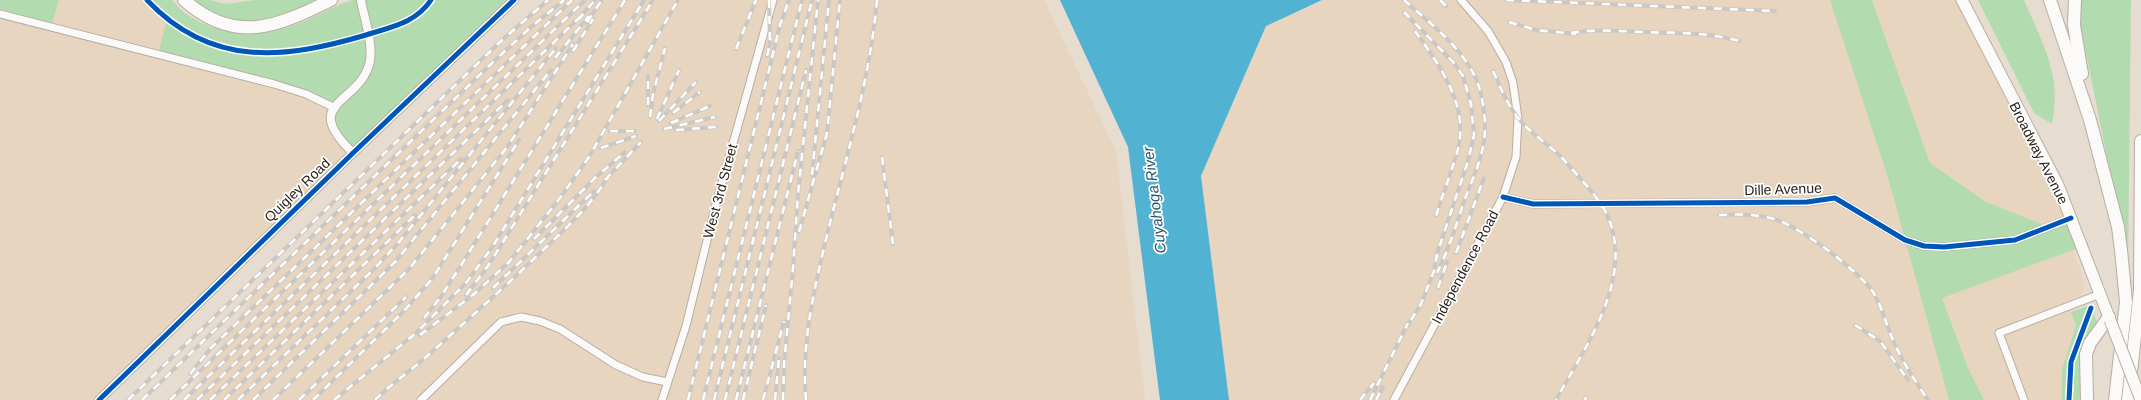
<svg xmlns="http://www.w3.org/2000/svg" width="2141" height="400" font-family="Arial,sans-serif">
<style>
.built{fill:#e7d5c0}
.green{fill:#b2dbb0}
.water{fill:#52b2d1}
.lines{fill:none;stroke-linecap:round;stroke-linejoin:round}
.minor-casing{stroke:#b6aea4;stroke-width:9}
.tertiary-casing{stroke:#b6aea4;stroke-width:10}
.primary-casing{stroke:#b6aea4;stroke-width:13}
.motorway-casing{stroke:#b6aea4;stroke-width:14}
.minor{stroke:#fbfaf8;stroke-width:7}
.tertiary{stroke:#fbfaf8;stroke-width:8}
.primary{stroke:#fbfaf8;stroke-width:11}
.motorway{stroke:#fbfaf8;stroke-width:12}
.rail-casing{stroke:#cbc8c4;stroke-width:4}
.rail{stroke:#fff;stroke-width:2.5;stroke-dasharray:8;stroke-linecap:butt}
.primary-bridge-casing{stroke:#b6aea4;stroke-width:13;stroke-linecap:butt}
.primary-bridge{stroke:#fbfaf8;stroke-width:11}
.cycleway-casing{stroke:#fff;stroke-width:8}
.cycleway{stroke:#0057b8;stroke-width:5}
.labels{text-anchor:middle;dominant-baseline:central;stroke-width:3.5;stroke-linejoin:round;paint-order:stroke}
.street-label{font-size:14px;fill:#2a231a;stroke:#fff}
.water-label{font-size:15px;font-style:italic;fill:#23546a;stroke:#fff}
</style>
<rect width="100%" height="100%" fill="#e6dcd0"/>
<g class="built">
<path d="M59,0H147L167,20L274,84L335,108L353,153L99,400H0V14L51,27Z"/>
<path d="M546,0H1044L1116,151L1145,400H185L257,289Z"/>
<path d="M1322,0H1830L1889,181L1949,400H1229L1201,176L1266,26Z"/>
<path d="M1872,0H1962L2071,218L2049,227L1986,202L1930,163Z"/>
<path d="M2073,250L2084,280L2085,287L2081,295L2067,301L2076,325L2062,370V400H1984L1968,368L1941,298Z"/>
</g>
<g class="green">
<path d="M0,0H59L51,27L0,14Z"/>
<path d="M147,0H172C197,32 245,37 282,29C306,24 328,7 353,0H514L353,153L333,131L334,108L306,94L158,54L167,20Z"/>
<path d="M190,0H209L226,4L255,0H316C285,16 252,31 217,16C208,12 199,5 190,0Z"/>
<path d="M1830,0H1872L1930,163L1986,202L2049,227L2071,218L2083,249L2073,250L1942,298L1968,368L1984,400H1949L1889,181Z"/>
<path d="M1978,0H2024C2043,45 2062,74 2052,124L2034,113Z"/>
<path d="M2079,0H2131L2128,262L2078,13Z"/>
<path d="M2090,305L2100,329L2090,343L2087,400H2062V370L2076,325L2071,312Z"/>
</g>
<path class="water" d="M1060,0H1322L1266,26L1201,176L1229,400H1160L1128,147Z"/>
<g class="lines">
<defs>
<g id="minor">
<path d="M0,14L274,84L306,94L335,108"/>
<path d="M1503,197L1533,204L1807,202L1835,198L1905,240L1924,246L1944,247L2015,240L2071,218"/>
<path d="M421,400L501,322L521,317L540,321L560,329L616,365L643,377L667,382"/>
<path d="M662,400L686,326L715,208L773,0"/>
<path d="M1394,400L1503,197L1516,157L1518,118L1513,83L1506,62L1488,31L1461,0"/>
<path d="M2024,400L1999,333L2100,294"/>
</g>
<g id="tertiary">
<path d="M353,153C298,100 361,105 370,61C373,42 364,18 361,0"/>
<path d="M99,400L353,153L514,0"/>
</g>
<path id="primary" d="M1962,0L2058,185L2110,320"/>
<g id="motorway">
<path d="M184,0C235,45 277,27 331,0"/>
<path d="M2050,0L2090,120L2118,227L2121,250L2126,302L2115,400"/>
<path d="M2075,0L2074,25L2082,74"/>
<path d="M2087,400L2086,354L2090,343L2109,317"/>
<path d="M2128,400L2140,290L2141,141"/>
</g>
</defs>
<use href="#minor" class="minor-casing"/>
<use href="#tertiary" class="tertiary-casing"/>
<use href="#primary" class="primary-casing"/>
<use href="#motorway" class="motorway-casing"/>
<use href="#minor" class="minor"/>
<use href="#tertiary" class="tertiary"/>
<use href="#primary" class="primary"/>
<use href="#motorway" class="motorway"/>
<defs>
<g id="rail">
<path d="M769,0L770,44"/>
<path d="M1404,0C1430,23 1463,48 1477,81C1483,97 1487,124 1484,141C1481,161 1473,178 1466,196C1457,222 1449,249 1437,273"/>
<path d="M1440,0L1446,6"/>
<path d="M1506,0L1775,11"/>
<path d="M1404,12L1454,63L1463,76L1471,104L1474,135L1468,161L1437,254L1434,271L1421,304L1406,328"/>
<path d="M578,20L595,0"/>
<path d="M587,22L602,0"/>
<path d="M1509,22L1536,30L1576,34"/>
<path d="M1415,31C1439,65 1469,104 1458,149C1452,171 1443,193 1436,216"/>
<path d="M1571,33C1594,29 1617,31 1641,32C1674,33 1707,32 1739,41"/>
<path d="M736,49L756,0"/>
<path d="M573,51L593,19"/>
<path d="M767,56L771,39"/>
<path d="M555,58L589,16"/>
<path d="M1493,71C1501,88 1507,105 1519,119C1532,135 1550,145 1564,160C1577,175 1594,192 1604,209C1639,273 1586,345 1556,400"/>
<path d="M648,105V76"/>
<path d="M673,113L700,92"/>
<path d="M650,117L653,94L665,48"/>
<path d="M657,119L679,70"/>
<path d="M659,121L696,82"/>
<path d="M671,123L710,106"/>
<path d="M664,129L715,117"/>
<path d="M676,130L716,127"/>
<path d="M610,131H635"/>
<path d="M601,148L636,136"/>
<path d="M882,157L893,244"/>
<path d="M812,175L829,0"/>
<path d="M605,180L641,142"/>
<path d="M1719,215C1737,214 1756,214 1774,219C1799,226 1858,270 1873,292C1882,307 1886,324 1893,340C1902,361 1915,381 1928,400"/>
<path d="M799,232L827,133L840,0"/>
<path d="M534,239L596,177L625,152"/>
<path d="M1456,253L1484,178"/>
<path d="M493,288L594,191"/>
<path d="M1438,288L1447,262"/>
<path d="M466,295L488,266L653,0"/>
<path d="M424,318L440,298L460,267L625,0"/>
<path d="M1855,325L1880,341L1908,380"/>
<path d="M420,335L473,295L509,262L560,198L589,157L678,0"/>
<path d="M190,374L211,348L572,0"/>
<path d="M128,400L501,41L548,0"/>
<path d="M142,400L490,65L531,27L564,0"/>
<path d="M170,400L585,0"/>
<path d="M184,400L581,16"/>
<path d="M197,400L508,100"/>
<path d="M210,400L461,159"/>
<path d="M224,400L415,215"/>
<path d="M238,400L375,268L399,242L556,48"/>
<path d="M253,400L395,262L551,70"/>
<path d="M273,400L409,269L508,146L573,44"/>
<path d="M299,400L406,297"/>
<path d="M313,400L404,311L432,279L519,140"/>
<path d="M334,400L416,333L466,283L493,246L644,0"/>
<path d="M375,400C391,384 409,372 426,357C464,323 503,289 540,253C565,229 590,207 608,177"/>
<path d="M688,400L780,25L789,0"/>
<path d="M703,400L802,0"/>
<path d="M714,400L812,0"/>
<path d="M725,400L806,70"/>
<path d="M736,400L798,151"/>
<path d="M743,400L766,305"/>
<path d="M763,400L784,321"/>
<path d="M775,400L779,358"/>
<path d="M783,400L784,365L793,268L798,194L818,0"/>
<path d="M806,400C801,343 814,290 827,235C846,157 870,80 877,0"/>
<path d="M1360,400L1374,383"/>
<path d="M1370,400L1408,323"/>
<path d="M1376,400L1383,387"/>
<path d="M1585,400L1586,397"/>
</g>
</defs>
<use href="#rail" class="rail-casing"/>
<use href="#rail" class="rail"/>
<defs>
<path id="primary-bridge" d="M2110,320L2141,400"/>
</defs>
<use href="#primary-bridge" class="primary-bridge-casing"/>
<use href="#primary-bridge" class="primary-bridge"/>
<defs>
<g id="cycleway">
<path d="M147,0C211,68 285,59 366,35C391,27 416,23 431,0"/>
<path d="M1503,197L1533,204L1807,202L1835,198L1905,240L1924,246L1944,247L2015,240L2071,218"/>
<path d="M99,400L353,153L514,0"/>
<path d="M2069,400L2071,362L2091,308"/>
</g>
</defs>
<use href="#cycleway" class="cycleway-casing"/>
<use href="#cycleway" class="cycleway"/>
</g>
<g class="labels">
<g class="street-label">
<text transform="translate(2039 153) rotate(63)">Broadway Avenue</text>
<text transform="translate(1783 189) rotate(-2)">Dille Avenue</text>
<text transform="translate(297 190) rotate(-44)">Quigley Road</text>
<text transform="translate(720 191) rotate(-75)">West 3rd Street</text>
<text transform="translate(1465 267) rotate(-62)">Independence Road</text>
</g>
<g class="water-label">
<text transform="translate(1154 200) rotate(-97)">Cuyahoga River</text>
</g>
</g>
</svg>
